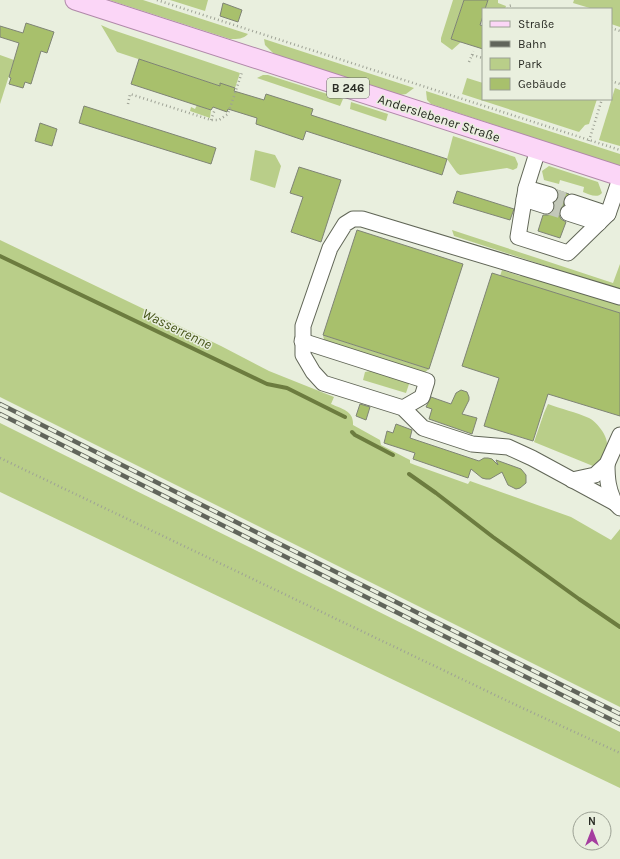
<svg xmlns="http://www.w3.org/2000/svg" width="620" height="859" font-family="Karla,sans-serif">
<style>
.green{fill:#b9ce89}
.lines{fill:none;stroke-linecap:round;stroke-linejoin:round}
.stream{stroke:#6c7c3f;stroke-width:4}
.building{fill:#a8c06c;stroke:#7f8475}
.minor-tunnel{stroke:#c3c8b9;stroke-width:15;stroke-dasharray:15 8;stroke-linecap:butt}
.minor-casing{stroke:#616657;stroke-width:17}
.major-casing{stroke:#b088a9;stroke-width:21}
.path{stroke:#9ea295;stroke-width:2.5;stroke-dasharray:1 3;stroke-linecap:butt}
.minor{stroke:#fff;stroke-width:15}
.major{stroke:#fbd6f7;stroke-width:19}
.rail-casing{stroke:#61655b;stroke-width:4.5}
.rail{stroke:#e9efde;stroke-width:3;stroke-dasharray:9;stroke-linecap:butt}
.labels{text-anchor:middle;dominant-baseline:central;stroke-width:3;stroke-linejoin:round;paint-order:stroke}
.shield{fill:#e9efde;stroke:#63665c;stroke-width:1}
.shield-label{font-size:12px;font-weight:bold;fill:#292b24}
.street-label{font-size:13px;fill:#292b24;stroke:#e9efde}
.water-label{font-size:14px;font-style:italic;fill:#47561a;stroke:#e9efde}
</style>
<rect width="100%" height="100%" fill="#e9efde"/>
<g class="green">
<path d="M109,0H143L248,34C243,39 238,39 230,39Z"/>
<path d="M170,0H208L205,11Z"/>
<path d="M453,0H464L451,39L461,42L452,50L441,42V38Z"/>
<path d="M488,0H498V3L506,6L505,9H485Z"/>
<path d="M574,0H620V27L611,24V9H593L573,3Z"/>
<path d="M101,25L110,29L240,73L235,88L220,84V86L117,52Z"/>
<path d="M264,39L414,88L406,94L400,95L274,54L265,45Z"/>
<path d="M0,55L14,60L0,104Z"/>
<path d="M263,75H268L343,99L340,106L257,78Z"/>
<path d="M467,78L483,83V99H597L589,124L585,125L579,132L462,94Z"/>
<path d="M615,88L620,90V146L599,140Z"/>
<path d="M426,91L620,154V166L431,104L427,100Z"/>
<path d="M351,102L388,114L386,121L350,109Z"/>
<path d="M197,105L211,110L210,118L190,111L191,107L195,109Z"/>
<path d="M453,136L515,157L518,164L517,168L513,170L507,168L460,175L457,173L447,159Z"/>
<path d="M255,150L275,155L281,166L275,188L250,180Z"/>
<path d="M549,166L598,182L602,193C597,199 589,194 583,192L584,187L560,180L559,184L544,180L542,171Z"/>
<path d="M452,230L613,283L620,264V290L454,236Z"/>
<path d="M0,240L221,346L269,371L334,397L331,404C342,409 354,411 353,425L380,440L381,445L406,458L410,460V463L415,465L468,484L470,481L571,517L611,540L620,529V707L0,397Z"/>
<path d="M502,270L520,276L523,270L620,302V313L500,276Z"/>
<path d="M323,335L429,369L424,373L324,340Z"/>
<path d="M375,370L410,381L406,393L363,380L365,372Z"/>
<path d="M548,404C561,409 576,412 589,418C593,420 597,424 600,428C612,443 608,455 593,466L534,442L544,413Z"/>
<path d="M0,423L620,732V788L0,492Z"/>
</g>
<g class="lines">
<g class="stream">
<path d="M0,256L267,384L287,388L345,417"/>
<path d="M352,432L355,435L393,455"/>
<path d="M409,474L436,493L493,537L579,599L620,627"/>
</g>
</g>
<g class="building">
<path d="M464,0H488L485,9H483V16L480,25L483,26V49L451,39Z"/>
<path d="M223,3L242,10L238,22L220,16Z"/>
<path d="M26,23L54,32L47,53L41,51L31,84L25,82L23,88L9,84L11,78L9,77L19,43L0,37V26L23,33Z"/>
<path d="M139,59L220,86V83L235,88L234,91L264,100L266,94L313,109L311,115L447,159L442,175L306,131L303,140L256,124L257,118L228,109L227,112L213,107L211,110L131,84Z"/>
<path d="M84,106L216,148L211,164L79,123Z"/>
<path d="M40,123L57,129L52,146L35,141Z"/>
<path d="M299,167L341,180L321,242L291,232L303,197L290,193Z"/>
<path d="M557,190L569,194L564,199V205L559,211V215L561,219L566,222L560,238L538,231L543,215H548L552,213L554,209V203L559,197Z"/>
<path d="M457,191L514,209L510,220L453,203Z"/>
<path d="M357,230L463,264L429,369L323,335Z"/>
<path d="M492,273L620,313V416L548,394L533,441L484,426L499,378L462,366Z"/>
<path d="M461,390L467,392L469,397V400L462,414L477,418L472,434L429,419L432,409L426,407L431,397L451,404L456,393Z"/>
<path d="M360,404L370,407L366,420L356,416Z"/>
<path d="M396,424L412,430L410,438L479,461L484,458H488L492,459L498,465L496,460L521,469L526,475V483L520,488L516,489L508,485L502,472L490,479H486L482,478L471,469L468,478L413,459L415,453L384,443L387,431L393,433Z"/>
</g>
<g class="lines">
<g class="minor-tunnel">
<path d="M550,195L572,202"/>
<path d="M546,206L568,213"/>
</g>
<defs>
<g id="minor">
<path d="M538,150L526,188L550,195"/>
<path d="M526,188L518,237L568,253L608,214"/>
<path d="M524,199L546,206"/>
<path d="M572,202L608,214L620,179"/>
<path d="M568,213L599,223"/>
<path d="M620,297L362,219H353L345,224L330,248L303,326V355L313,372L323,383L403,408L423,428L472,444L508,447L532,458L615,503L620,508"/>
<path d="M302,341L427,381L422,397L403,408"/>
<path d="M607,464C607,478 608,490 615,503"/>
<path d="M572,480L595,475L607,464L620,435"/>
</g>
<path id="major" d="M75,0L620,176"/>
</defs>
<use href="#minor" class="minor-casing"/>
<use href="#major" class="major-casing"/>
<g class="path">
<path d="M157,0L620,150"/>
<path d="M508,9L509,6L513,5"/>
<path d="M611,28L620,31"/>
<path d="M472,55L473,51"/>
<path d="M469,62L472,55L483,58"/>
<path d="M611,81L620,84"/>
<path d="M128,104L130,94L211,120H219L228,114L242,72"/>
<path d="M211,120L215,109"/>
<path d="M589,141L602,99"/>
<path d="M0,458L516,705L620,753"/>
</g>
<use href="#minor" class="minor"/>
<use href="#major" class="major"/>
<defs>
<g id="rail">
<path d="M0,404L620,714"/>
<path d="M0,414L620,724"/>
</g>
</defs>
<use href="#rail" class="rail-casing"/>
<use href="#rail" class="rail"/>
</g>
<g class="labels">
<rect class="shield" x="327" y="78" width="42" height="20" rx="3"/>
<g class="shield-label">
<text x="348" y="88">B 246</text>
</g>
<g class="street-label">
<text transform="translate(439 118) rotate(18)">Anderslebener Straße</text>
</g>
<g class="water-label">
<text transform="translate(177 329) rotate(26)">Wasserrenne</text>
</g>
</g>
<rect x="482" y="8" width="130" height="92" fill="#e9efde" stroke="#9ca194"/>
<rect x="490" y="21" width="20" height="6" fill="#fbd6f7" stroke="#9ca194"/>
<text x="518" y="28" font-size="12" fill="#292b24">Straße</text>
<rect x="490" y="41" width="20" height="6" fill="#61655b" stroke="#9ca194"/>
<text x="518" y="48" font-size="12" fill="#292b24">Bahn</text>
<rect x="490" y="58" width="20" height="12" fill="#b9ce89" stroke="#9ca194"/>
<text x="518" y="68" font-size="12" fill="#292b24">Park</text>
<rect x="490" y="78" width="20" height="12" fill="#a8c06c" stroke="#9ca194"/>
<text x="518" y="88" font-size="12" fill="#292b24">Gebäude</text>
<g transform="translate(592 831)"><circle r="19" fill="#e9efde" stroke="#9ca194"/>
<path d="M0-3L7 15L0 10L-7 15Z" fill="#a53d9f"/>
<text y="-6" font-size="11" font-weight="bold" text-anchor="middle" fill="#292b24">N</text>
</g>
</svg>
